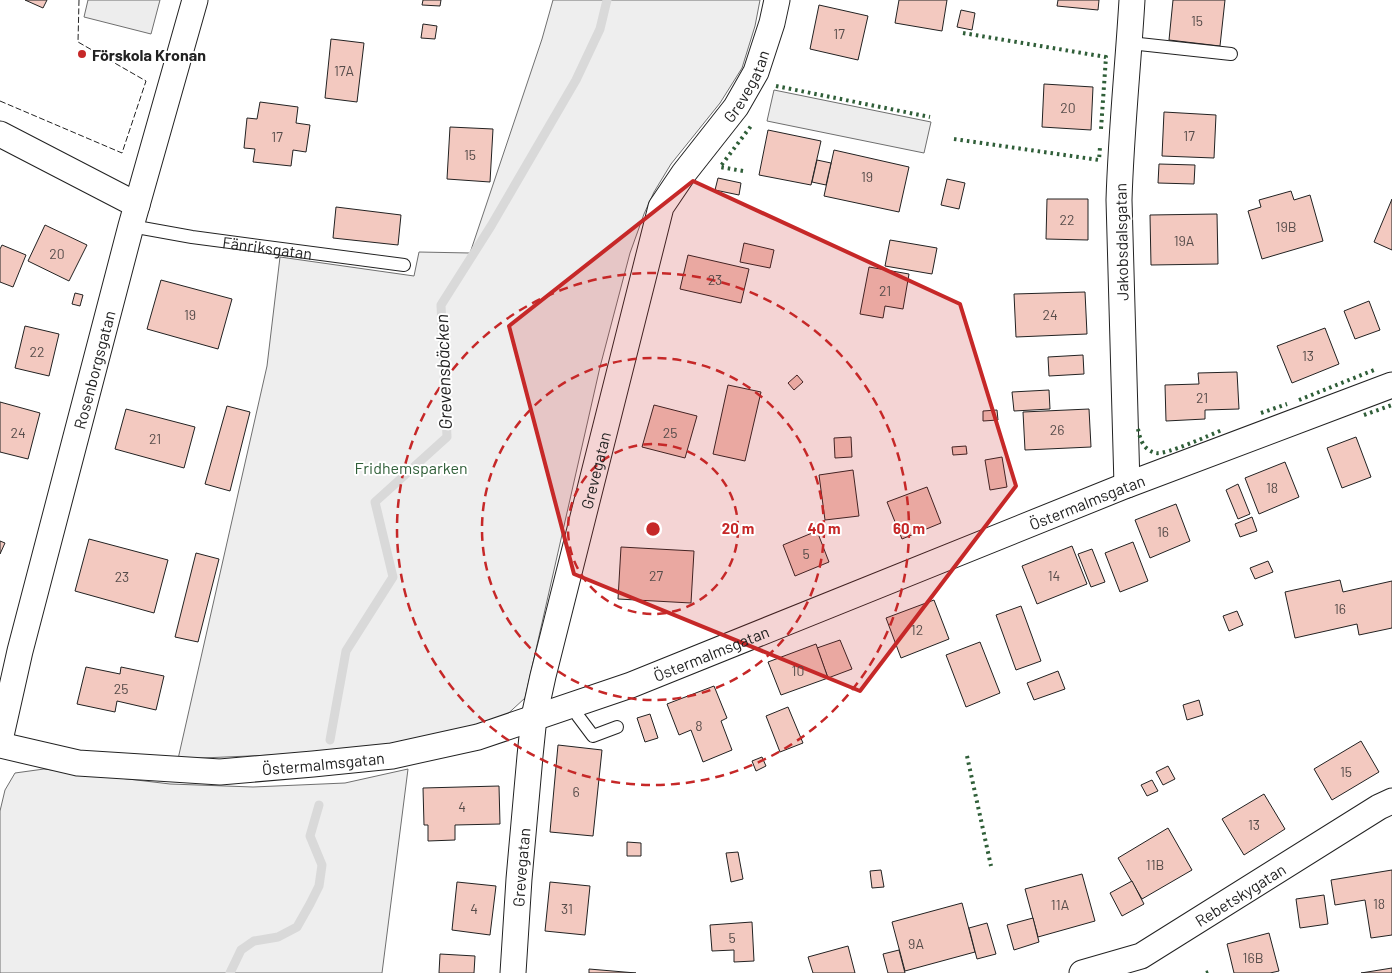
<svg xmlns="http://www.w3.org/2000/svg" width="1392" height="973" font-family="Barlow,sans-serif">
<style>
.green{fill:#eee;stroke:#6f6f6f}
.parking{fill:#ededed;stroke:#6f6f6f}
.lines{fill:none;stroke-linecap:round;stroke-linejoin:round}
.stream{stroke:#d9d9d9;stroke-width:9}
.building{fill:#f3c9c0;stroke:#222}
.service-casing{stroke:#222;stroke-width:14}
.minor-casing{stroke:#222;stroke-width:27}
.service{stroke:#fff;stroke-width:12}
.minor{stroke:#fff;stroke-width:25}
.hedge{stroke:#2f5e38;stroke-width:4;stroke-dasharray:2.5 4;stroke-linecap:butt}
.fence{stroke:#222;stroke-width:1;stroke-dasharray:6 2.5;stroke-linecap:butt}
.marked{fill:#c62828;fill-opacity:0.2;stroke:#c62828;stroke-width:4;stroke-linejoin:round}
.ring{fill:none;stroke:#c62828;stroke-width:2.5;stroke-dasharray:9 6}
.poi-dot{fill:#c62828;stroke:#fff;stroke-width:2}
.labels{text-anchor:middle;dominant-baseline:central;stroke-width:4;stroke-linejoin:round;paint-order:stroke}
.number-label{font-size:14px;fill:#564c4a}
.poi-label{font-size:16px;font-weight:bold;fill:#222;stroke:#fff;text-anchor:start}
.street-label{font-size:16px;fill:#222;stroke:#fff}
.park-label{font-size:16px;fill:#2f5e38;stroke:#fff}
.water-label{font-size:18px;font-style:italic;fill:#222;stroke:#fff}
.centre{fill:#c62828;stroke:#fff;stroke-width:2.5}
.ring-label{font-size:15px;text-anchor:middle;font-weight:bold;fill:#c62828;stroke:#fff;stroke-width:4;stroke-linejoin:round;paint-order:stroke}
</style>
<rect width="100%" height="100%" fill="#fff"/>
<g class="green">
<path d="M553,0H760L755,26L742,68L720,103L671,164L654,192L644,214L630,253L600,367L525,698L501,720L386,746L273,755L178,759L267,366L280,257L414,276L419,252L470,253L542,39Z"/>
<path d="M44,769L170,784L253,787L345,783L408,769L382,973H0V811L5,790L15,773Z"/>
</g>
<g class="parking">
<path d="M88,0H160L151,34L84,17Z"/>
<path d="M774,90L931,122L924,153L767,121Z"/>
</g>
<g class="lines">
<g class="stream">
<path d="M330,740L346,651L393,577L375,502L447,437L441,305L491,226L576,80L600,29L607,0"/>
<path d="M230,973L241,950L254,941L278,937L297,927L310,904L319,886L322,865L310,836L319,805"/>
</g>
</g>
<g class="building">
<path d="M25,0H47L43,8Z"/>
<path d="M423,0H441L440,6L422,5Z"/>
<path d="M899,0H947L942,31L895,23Z"/>
<path d="M1058,0H1099L1098,10L1057,6Z"/>
<path d="M1173,0H1225L1220,46L1169,40Z"/>
<path d="M819,5L868,16L858,60L810,49Z"/>
<path d="M961,10L975,13L972,30L957,27Z"/>
<path d="M423,24L437,26L435,39L421,38Z"/>
<path d="M331,39L364,43L357,102L325,98Z"/>
<path d="M1044,84L1093,87L1091,130L1042,127Z"/>
<path d="M260,102L298,107L296,123L310,125L306,152L293,150L291,166L253,162L255,149L244,148L247,118L257,119Z"/>
<path d="M1164,112L1216,115L1214,158L1162,156Z"/>
<path d="M450,127L493,129L490,182L447,179Z"/>
<path d="M768,130L821,141L811,185L759,175Z"/>
<path d="M834,150L909,167L899,212L824,196Z"/>
<path d="M817,160L831,163L826,185L812,182Z"/>
<path d="M1159,164L1195,165L1194,184L1158,183Z"/>
<path d="M718,178L741,183L739,195L715,190Z"/>
<path d="M947,179L965,183L959,209L941,205Z"/>
<path d="M1291,191L1294,200L1310,195L1323,241L1262,259L1248,211L1261,207L1259,200Z"/>
<path d="M1047,199H1088V240L1046,239Z"/>
<path d="M1392,199V250L1374,242Z"/>
<path d="M336,207L401,215L398,245L333,238Z"/>
<path d="M1217,214L1218,264L1151,265L1150,215Z"/>
<path d="M45,225L87,245L69,281L28,261Z"/>
<path d="M890,240L937,248L932,274L885,266Z"/>
<path d="M744,243L774,250L770,268L740,262Z"/>
<path d="M2,245L26,255L13,287L0,282V249Z"/>
<path d="M688,255L749,269L741,303L680,289Z"/>
<path d="M869,267L909,274L903,309L885,306L883,318L860,314Z"/>
<path d="M161,280L232,299L218,349L147,329Z"/>
<path d="M1085,292L1087,334L1016,337L1014,294Z"/>
<path d="M75,293L83,295L80,306L72,304Z"/>
<path d="M1369,301L1380,330L1355,339L1344,311Z"/>
<path d="M25,326L59,334L49,376L15,368Z"/>
<path d="M1325,328L1339,364L1292,383L1277,346Z"/>
<path d="M1083,355L1084,374L1049,376L1048,357Z"/>
<path d="M1237,372L1239,409L1205,410V419L1166,421L1165,385L1199,384L1198,373Z"/>
<path d="M797,375L803,382L794,390L788,383Z"/>
<path d="M728,385L761,392L745,461L713,454Z"/>
<path d="M1049,390L1050,409L1014,411L1012,392Z"/>
<path d="M0,402L40,413L28,459L0,452Z"/>
<path d="M654,405L697,416L685,458L642,447Z"/>
<path d="M227,406L250,412L230,491L205,484Z"/>
<path d="M126,409L195,427L184,468L115,449Z"/>
<path d="M1089,409L1091,447L1025,450L1023,412Z"/>
<path d="M997,410L998,420L983,421V411Z"/>
<path d="M851,437L852,457L835,458L834,438Z"/>
<path d="M1356,437L1371,477L1342,488L1327,448Z"/>
<path d="M966,446L967,454L953,455L952,447Z"/>
<path d="M1002,457L1007,487L990,490L985,460Z"/>
<path d="M1285,462L1299,497L1259,514L1245,478Z"/>
<path d="M853,470L859,516L825,520L819,475Z"/>
<path d="M1238,484L1250,514L1238,519L1226,490Z"/>
<path d="M927,487L941,523L902,539L887,502Z"/>
<path d="M1176,504L1190,541L1150,558L1135,520Z"/>
<path d="M1252,517L1257,531L1240,537L1235,524Z"/>
<path d="M817,531L829,562L795,576L783,545Z"/>
<path d="M89,539L168,560L154,613L75,591Z"/>
<path d="M0,541L5,543L0,554Z"/>
<path d="M1133,542L1148,581L1120,592L1105,553Z"/>
<path d="M1072,546L1087,584L1037,604L1022,566Z"/>
<path d="M621,547L694,551L691,603L618,599Z"/>
<path d="M1092,549L1105,582L1091,587L1078,554Z"/>
<path d="M196,553L219,559L198,642L175,637Z"/>
<path d="M1268,561L1273,572L1255,579L1250,568Z"/>
<path d="M1340,580L1343,592L1392,581V628L1359,635L1357,624L1295,638L1285,592Z"/>
<path d="M934,600L949,639L901,658L886,618Z"/>
<path d="M1021,606L1041,661L1016,670L996,615Z"/>
<path d="M1237,611L1243,625L1229,631L1223,616Z"/>
<path d="M840,640L852,669L828,678L817,648Z"/>
<path d="M980,642L1000,693L966,707L946,655Z"/>
<path d="M816,644L828,678L781,695L768,662Z"/>
<path d="M86,667L120,674L121,667L164,676L156,710L117,701L115,712L77,704Z"/>
<path d="M1058,671L1065,689L1034,700L1027,683Z"/>
<path d="M714,686L727,718L721,721L732,750L703,762L691,730L679,735L667,704Z"/>
<path d="M1199,700L1203,715L1187,720L1183,705Z"/>
<path d="M788,707L803,743L780,752L766,716Z"/>
<path d="M650,714L658,738L645,742L637,718Z"/>
<path d="M1361,741L1379,772L1332,800L1314,769Z"/>
<path d="M558,745L602,750L593,836L550,832Z"/>
<path d="M762,757L766,766L756,771L752,761Z"/>
<path d="M1168,766L1175,779L1163,785L1156,772Z"/>
<path d="M1152,780L1158,791L1147,796L1141,785Z"/>
<path d="M499,786L500,824L455,825V840L428,841V825H424L423,788Z"/>
<path d="M1264,794L1285,829L1244,855L1222,819Z"/>
<path d="M1168,828L1192,870L1142,899L1118,858Z"/>
<path d="M627,842L641,843V856H627Z"/>
<path d="M738,852L743,879L731,882L726,853Z"/>
<path d="M881,870L884,887L872,888L870,871Z"/>
<path d="M1392,870V935L1371,938L1365,900L1335,905L1331,880Z"/>
<path d="M1082,874L1095,921L1038,937L1025,889Z"/>
<path d="M1132,881L1144,904L1122,916L1110,893Z"/>
<path d="M457,882L496,886L490,935L452,930Z"/>
<path d="M550,882L590,886L585,935L545,931Z"/>
<path d="M1324,895L1328,924L1300,928L1296,899Z"/>
<path d="M962,903L975,952L905,971L892,922Z"/>
<path d="M1033,918L1039,942L1014,950L1007,925Z"/>
<path d="M752,922L754,961L734,962V950L712,951L710,925Z"/>
<path d="M987,923L996,954L977,959L969,928Z"/>
<path d="M1269,933L1279,971L1270,973H1234L1227,944Z"/>
<path d="M848,946L855,973H813L808,957Z"/>
<path d="M899,950L905,973H888L883,954Z"/>
<path d="M440,954L475,956L474,973H439Z"/>
<path d="M1392,968V973H1361Z"/>
<path d="M589,969L636,973H589Z"/>
</g>
<g class="lines">
<defs>
<g id="service">
<path d="M1130,43L1231,54"/>
<path id="s1" d="M131,226L192,237L404,265"/>
<path d="M578,704V716L593,736L617,727"/>
</g>
<g id="minor">
<path d="M0,134L137,205"/>
<path d="M1127,485L1119,200C1121,133 1128,67 1132,0"/>
<path id="s2" d="M0,740L20,651L131,226L195,0"/>
<path id="s3" d="M0,745L78,763L220,772L313,764L392,756L478,737L631,685L1127,485L1392,385"/>
<path id="s4" d="M513,973L519,879L530,756L534,717L543,676L661,207L684,173L736,107L756,72L772,23L777,0"/>
<path id="s5" d="M1082,973L1141,956L1379,807L1392,801"/>
</g>
</defs>
<use href="#service" class="service-casing"/>
<use href="#minor" class="minor-casing"/>
<use href="#service" class="service"/>
<use href="#minor" class="minor"/>
<g class="hedge">
<path d="M963,33L1106,57L1101,129"/>
<path d="M776,86L930,117"/>
<path d="M954,139L1099,160L1100,147"/>
<path d="M743,171L720,167L751,126"/>
<path d="M1299,400L1374,370"/>
<path d="M1261,413L1287,404"/>
<path d="M1364,415L1392,405"/>
<path d="M1138,429C1140,439 1143,450 1156,453C1166,455 1210,435 1222,430"/>
<path d="M967,756L991,866"/>
<path d="M1206,973L1209,972"/>
</g>
<path class="fence" d="M0,101L122,153L146,81L78,42L79,0"/>
</g>
<path class="marked" d="M693,181L960,304L1016,486L860,691L574,574L509,326Z"/>
<g class="ring">
<circle cx="653" cy="529" r="85"/>
<circle cx="653" cy="529" r="171"/>
<circle cx="653" cy="529" r="256"/>
</g>
<circle class="poi-dot" cx="82" cy="54" r="5"/>
<g class="labels">
<g class="number-label">
<text x="1197" y="20">15</text>
<text x="839" y="33">17</text>
<text x="344" y="70">17A</text>
<text x="1068" y="107">20</text>
<text x="1189" y="135">17</text>
<text x="277" y="136">17</text>
<text x="470" y="154">15</text>
<text x="867" y="176">19</text>
<text x="1067" y="219">22</text>
<text x="1286" y="226">19B</text>
<text x="1184" y="240">19A</text>
<text x="57" y="253">20</text>
<text x="715" y="279">23</text>
<text x="885" y="290">21</text>
<text x="190" y="314">19</text>
<text x="1050" y="314">24</text>
<text x="37" y="351">22</text>
<text x="1308" y="355">13</text>
<text x="1202" y="397">21</text>
<text x="1057" y="429">26</text>
<text x="18" y="432">24</text>
<text x="670" y="432">25</text>
<text x="155" y="438">21</text>
<text x="1272" y="487">18</text>
<text x="1163" y="531">16</text>
<text x="806" y="553">5</text>
<text x="656" y="575">27</text>
<text x="1054" y="575">14</text>
<text x="122" y="576">23</text>
<text x="1340" y="608">16</text>
<text x="917" y="629">12</text>
<text x="798" y="670">10</text>
<text x="121" y="688">25</text>
<text x="699" y="725">8</text>
<text x="1346" y="771">15</text>
<text x="576" y="791">6</text>
<text x="462" y="806">4</text>
<text x="1254" y="824">13</text>
<text x="1155" y="864">11B</text>
<text x="1379" y="903">18</text>
<text x="1060" y="904">11A</text>
<text x="474" y="908">4</text>
<text x="567" y="908">31</text>
<text x="732" y="937">5</text>
<text x="916" y="943">9A</text>
<text x="1253" y="957">16B</text>
</g>
<g class="poi-label">
<text x="92" y="54">Förskola Kronan</text>
</g>
<g class="street-label">
<text stroke="none"><textPath href="#s4" startOffset="931">Grevegatan</textPath></text>
<text transform="translate(1121 242) rotate(-91)">Jakobsdalsgatan</text>
<text stroke="none"><textPath href="#s1" startOffset="138">Fänriksgatan</textPath></text>
<text stroke="none"><textPath href="#s2" startOffset="382">Rosenborgsgatan</textPath></text>
<text stroke="none"><textPath href="#s4" startOffset="511">Grevegatan</textPath></text>
<text stroke="none"><textPath href="#s3" startOffset="1136">Östermalmsgatan</textPath></text>
<text stroke="none"><textPath href="#s3" startOffset="731">Östermalmsgatan</textPath></text>
<text stroke="none"><textPath href="#s3" startOffset="326">Östermalmsgatan</textPath></text>
<text stroke="none"><textPath href="#s4" startOffset="106">Grevegatan</textPath></text>
<text stroke="none"><textPath href="#s5" startOffset="178">Rebetskygatan</textPath></text>
</g>
<g class="park-label">
<text x="411" y="467">Fridhemsparken</text>
</g>
<g class="water-label">
<text transform="translate(443 372) rotate(-92)">Grevensbäcken</text>
</g>
</g>
<circle cx="653" cy="529" r="8" class="centre"/>
<g class="ring-label">
<text x="738" y="534">20 m</text>
<text x="824" y="534">40 m</text>
<text x="909" y="534">60 m</text>
</g>
</svg>
